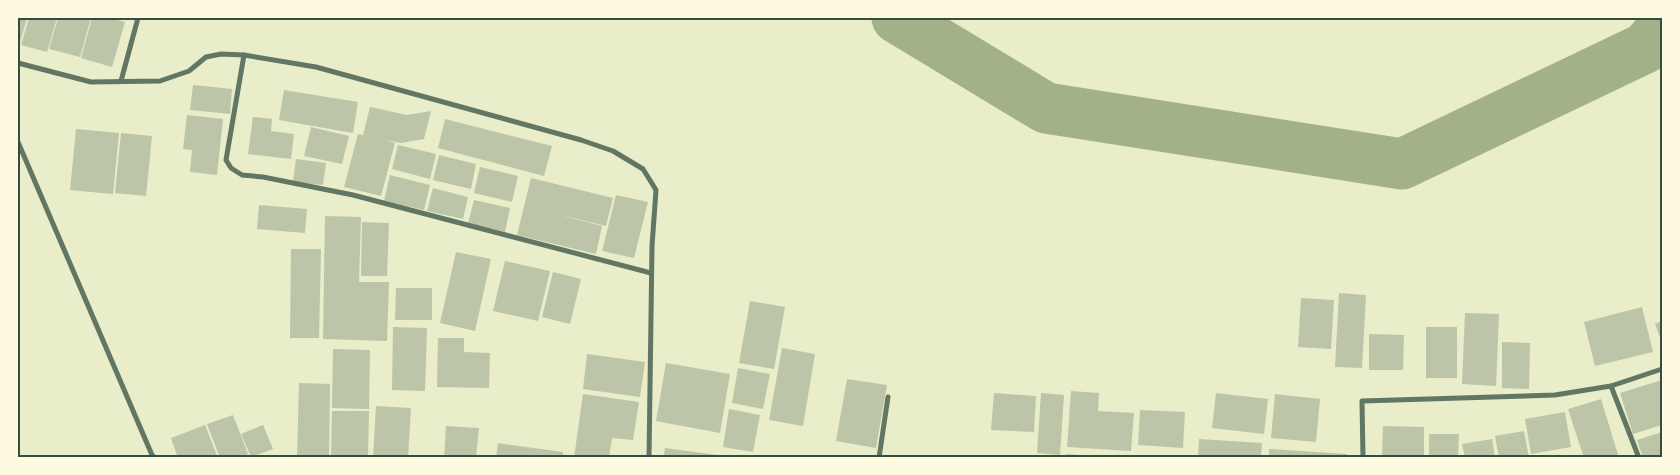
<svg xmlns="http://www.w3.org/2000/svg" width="1680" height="475" font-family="'Nunito Sans',sans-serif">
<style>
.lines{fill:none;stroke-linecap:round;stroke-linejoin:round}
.river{stroke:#a3b18a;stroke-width:51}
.building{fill:#bcc5a7}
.minor{stroke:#617663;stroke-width:5}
.neatline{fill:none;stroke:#344e41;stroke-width:2}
</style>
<rect width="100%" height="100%" fill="#e9edc9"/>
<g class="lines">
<path class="river" d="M897,18L1046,108L1402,164L1645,48L1662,29"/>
</g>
<g class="building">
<path d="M18,18H27L19,46H18Z"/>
<path d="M29,18H57L47,52L21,45Z"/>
<path d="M58,18H91L80,57L49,49Z"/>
<path d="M92,18H109L125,22L112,67L81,58Z"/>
<path d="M193,85L232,89L230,114L190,110Z"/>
<path d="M284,90L358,102L353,133L279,120Z"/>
<path d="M370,107L407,115L431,111L424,139L401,143L385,140L395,143L381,196L344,187L358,134L363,135Z"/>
<path d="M187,115L223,119L217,175L190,172L192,150L183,149Z"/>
<path d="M253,117L272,119L271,131L294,134L291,159L248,154Z"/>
<path d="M445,119L552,146L544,176L438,148Z"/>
<path d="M311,127L349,136L342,164L304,156Z"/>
<path d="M76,129L119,133L113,194L70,190Z"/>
<path d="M121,133L152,136L146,196L115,193Z"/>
<path d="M398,145L436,154L430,179L392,169Z"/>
<path d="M439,155L476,164L471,189L433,180Z"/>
<path d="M296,159L326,163L323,185L293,182Z"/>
<path d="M480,167L518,176L512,202L474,193Z"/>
<path d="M390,175L430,185L424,210L384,201Z"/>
<path d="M531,178L613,198L606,226L553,213L602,226L596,254L517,235Z"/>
<path d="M433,188L468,197L463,219L427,211Z"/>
<path d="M616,195L648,202L634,258L602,251Z"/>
<path d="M474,200L510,208L505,232L468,223Z"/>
<path d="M259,205L307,209L305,233L257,229Z"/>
<path d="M325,216L361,217L359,282H389L387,341L323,339Z"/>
<path d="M362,222L389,223L387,276H361Z"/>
<path d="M291,249H321L319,338H290Z"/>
<path d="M456,252L491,259L475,331L440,323Z"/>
<path d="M505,261L550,271L538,321L493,311Z"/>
<path d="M553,272L581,279L570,324L542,317Z"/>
<path d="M396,288H432V320H395Z"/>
<path d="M1339,293L1366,295L1362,368L1335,367Z"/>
<path d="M1301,298L1334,300L1331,349L1298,347Z"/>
<path d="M750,301L785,307L774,369L739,363Z"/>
<path d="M1642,307L1653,352L1595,366L1584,322Z"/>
<path d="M1465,313L1499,314L1496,386L1462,384Z"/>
<path d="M1662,321V343L1655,324Z"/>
<path d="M393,327L427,328L425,391L392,390Z"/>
<rect x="1426" y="327" width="31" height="51"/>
<path d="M1369,334L1404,335L1403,370H1369Z"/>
<path d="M438,338H464V352L490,353L489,388L437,387Z"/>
<path d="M1502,342L1530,343L1529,389L1502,388Z"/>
<path d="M782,348L815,354L803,426L769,420Z"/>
<path d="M333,349L370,350L369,409L332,408Z"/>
<path d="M587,354L645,362L640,397L583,389Z"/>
<path d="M666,363L730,374L720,433L656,421Z"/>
<path d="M738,368L770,374L763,409L732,403Z"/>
<path d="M847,379L887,385L876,448L836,441Z"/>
<path d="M1662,380V425L1633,434L1620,393Z"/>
<path d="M299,383L330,384L329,457H297Z"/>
<path d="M1071,391L1099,393L1098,411L1134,413L1131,451L1067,447Z"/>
<path d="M994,393L1036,396L1034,432L991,430Z"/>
<path d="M1041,393L1064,395L1060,455L1037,453Z"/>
<path d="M1216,393L1268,399L1264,434L1212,428Z"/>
<path d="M583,394L639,402L633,440L612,438L609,458H574Z"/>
<path d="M1275,394L1320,399L1316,442L1271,438Z"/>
<path d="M1601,399L1619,458H1584L1568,409Z"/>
<path d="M376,406L411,408L408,458H373Z"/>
<path d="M729,409L760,415L753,452L723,447Z"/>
<path d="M1140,410L1185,412L1183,448L1138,445Z"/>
<path d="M332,411H369L368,458H331Z"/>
<path d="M1565,412L1571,447L1531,454L1525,419Z"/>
<path d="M233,415L248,454L239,458H220L207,424Z"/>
<path d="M205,425L218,458H178L171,438Z"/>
<path d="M263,425L273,449L251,457L241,434Z"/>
<path d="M446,426L479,428L476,458H444Z"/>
<path d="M1383,426L1424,427V458H1382Z"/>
<path d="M1524,431L1529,458H1499L1495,436Z"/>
<path d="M1662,432V458H1643L1637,440Z"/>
<path d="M1429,434H1459L1458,458H1429Z"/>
<path d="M1199,439L1262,443L1261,458H1198Z"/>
<path d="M1492,439L1495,458H1465L1462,444Z"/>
<path d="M498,443L563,452V458H496Z"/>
<path d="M665,448L718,455L717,458H663Z"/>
<path d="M1269,449L1347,454V458H1269Z"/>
<path d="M1066,454L1093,456V458H1065Z"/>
</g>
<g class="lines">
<g class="minor">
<path d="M244,55L226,160L231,168L242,175L263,177L353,195L651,273"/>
<path d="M18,63L91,82L160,81L189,71L206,57L221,54L244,55L316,67L581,140L613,151L643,169L656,190L652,246L649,458"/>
<path d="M121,81L138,18"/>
<path d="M18,142L152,455L155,458"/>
<path d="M1611,386L1662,369"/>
<path d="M879,458L888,397"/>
<path d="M1363,458L1362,401L1555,395L1611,386L1639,458"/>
</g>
</g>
<rect width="1680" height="475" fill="none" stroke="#fefae0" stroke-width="38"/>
<rect x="19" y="19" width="1642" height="437" class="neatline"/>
</svg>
